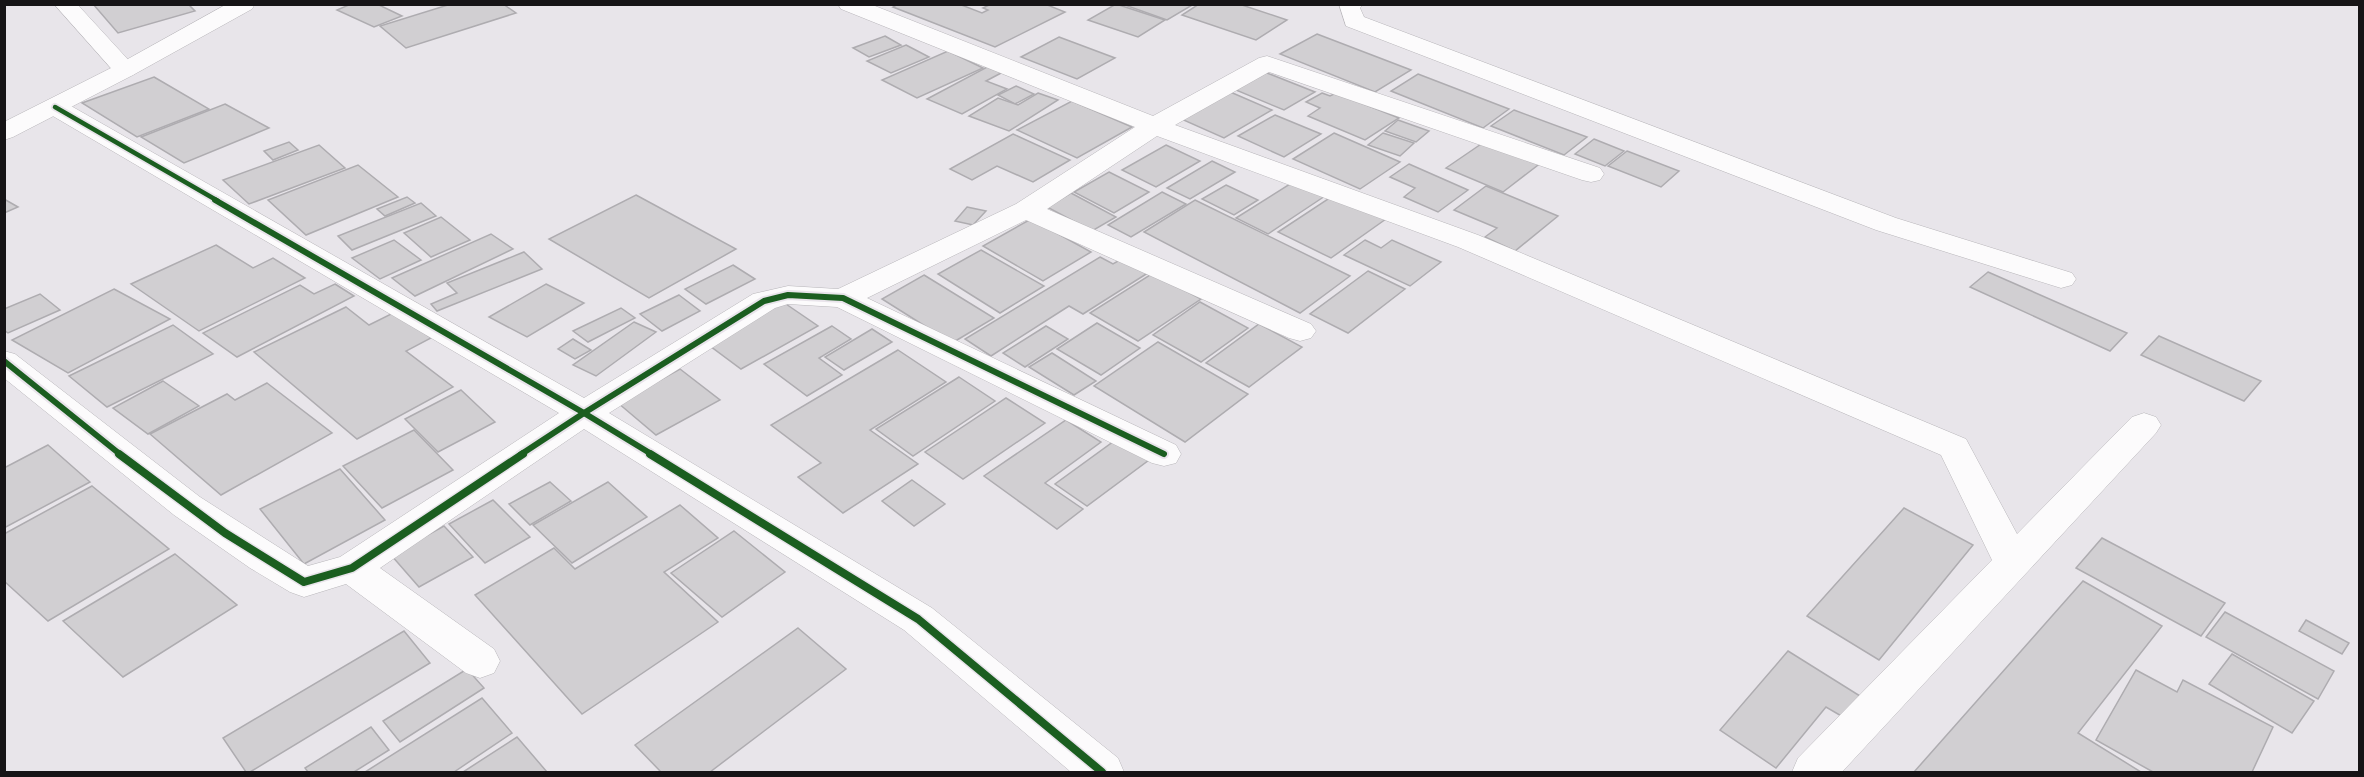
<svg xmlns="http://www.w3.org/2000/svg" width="2364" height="777" font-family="'Source Sans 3',sans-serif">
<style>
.building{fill:#d1cfd2;stroke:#aeacb0;stroke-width:1.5}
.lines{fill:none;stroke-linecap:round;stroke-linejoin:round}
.minor-casing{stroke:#b8b6ba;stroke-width:1}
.tertiary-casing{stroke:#b8b6ba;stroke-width:1}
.minor{fill:#fcfbfc;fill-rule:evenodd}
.tertiary{fill:#fcfbfc;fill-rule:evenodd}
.cycleway-far2-casing{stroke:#e9e4eb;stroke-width:8}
.cycleway-far1-casing{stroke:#e9e4eb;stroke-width:10}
.cycleway-casing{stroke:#e9e4eb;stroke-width:11}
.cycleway-far2{stroke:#1b5e20;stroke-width:4.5}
.cycleway-far1{stroke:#1b5e20;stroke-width:6}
.cycleway{stroke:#1b5e20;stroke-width:8}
</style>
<rect width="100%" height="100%" fill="#e8e5ea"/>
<g class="building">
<path d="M93,4H188L195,11L118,33Z"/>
<path d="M351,4H377L402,16L374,27L337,10Z"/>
<path d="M451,4H503L516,13L406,48L380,26Z"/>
<path d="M898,4H959L982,13L988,10L983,8L991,4H1045L1065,12L995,47L893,7Z"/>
<path d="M1116,4L1165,20L1138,37L1088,20Z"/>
<path d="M1122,4H1194L1167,20Z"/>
<path d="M1199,4H1239L1287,20L1256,40L1182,15Z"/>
<path d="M1317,34L1411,70L1375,92L1280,54Z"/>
<path d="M885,36L901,45L869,57L853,48Z"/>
<path d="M1059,37L1115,58L1077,79L1021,57Z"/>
<path d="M906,45L929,57L891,73L867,61Z"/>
<path d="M948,51L983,68L917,98L882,80Z"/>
<path d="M989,66L1003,72L986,81L1007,89L962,114L927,99Z"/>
<path d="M1262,71L1315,92L1284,110L1231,88Z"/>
<path d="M1418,74L1509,109L1483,128L1391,91Z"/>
<path d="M154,77L209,109L137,137L82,103Z"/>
<path d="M1016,86L1034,94L1015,104L998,95Z"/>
<path d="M1228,91L1272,110L1224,138L1179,118Z"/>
<path d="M1038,93L1058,100L1009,131L969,116L998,98L1018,105Z"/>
<path d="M1322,93L1330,96L1336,93L1399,118L1365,140L1308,116L1320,108L1306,102Z"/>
<path d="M1072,101L1132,127L1077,158L1017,130Z"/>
<path d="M225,104L269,128L184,163L141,137Z"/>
<path d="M1514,110L1587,137L1564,155L1491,126Z"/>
<path d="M1275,115L1321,134L1284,157L1238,136Z"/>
<path d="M1398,120L1429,131L1416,142L1385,131Z"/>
<path d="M1334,133L1400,162L1360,189L1293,159Z"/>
<path d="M1383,133L1414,143L1400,156L1368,145Z"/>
<path d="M1013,134L1070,160L1033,182L997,166L972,180L950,169Z"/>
<path d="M1594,139L1624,151L1605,166L1575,154Z"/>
<path d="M1487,140L1542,162L1503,192L1446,168Z"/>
<path d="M289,142L298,150L273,160L264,151Z"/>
<path d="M319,145L345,168L249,204L223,180Z"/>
<path d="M1166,145L1200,161L1156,187L1122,170Z"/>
<path d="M1627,151L1679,171L1661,187L1608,166Z"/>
<path d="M1212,161L1235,172L1190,199L1167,188Z"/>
<path d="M1409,164L1468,190L1438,212L1404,197L1415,188L1390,177Z"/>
<path d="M358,165L398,197L306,235L268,200Z"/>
<path d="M1109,172L1149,192L1114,213L1074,192Z"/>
<path d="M1293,182L1325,196L1268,234L1236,218Z"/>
<path d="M1226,185L1258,200L1234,215L1202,199Z"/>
<path d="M1486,186L1558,216L1515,251L1485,237L1497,228L1454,210Z"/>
<path d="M1162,192L1186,204L1131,237L1108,225Z"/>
<path d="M1071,193L1116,217L1092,231L1047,207Z"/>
<path d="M636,195L736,249L649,298L549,239Z"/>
<path d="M1334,195L1386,219L1331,258L1278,232Z"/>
<path d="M407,197L415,203L385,216L377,209Z"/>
<path d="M4,199L18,207L4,213Z"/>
<path d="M1195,200L1350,276L1300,313L1144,232Z"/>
<path d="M421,203L436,216L352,250L338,236Z"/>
<path d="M967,207L986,211L973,225L955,221Z"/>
<path d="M441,217L470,240L431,257L404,233Z"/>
<path d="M1031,219L1091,252L1043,281L983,246Z"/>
<path d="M491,234L513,249L415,296L392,278Z"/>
<path d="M394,240L421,260L380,279L352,258Z"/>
<path d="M1365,240L1381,248L1392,240L1441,262L1410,286L1344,255Z"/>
<path d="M216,245L253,268L273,258L305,278L199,331L131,284Z"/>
<path d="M981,250L1044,286L1000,313L938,274Z"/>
<path d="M524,252L542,269L437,311L431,304L457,293L447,283Z"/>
<path d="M1100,257L1113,264L1125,257L1151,271L1083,314L1069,306L991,356L965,339Z"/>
<path d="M733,265L755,279L706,304L685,289Z"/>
<path d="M1368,271L1405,289L1348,333L1310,314Z"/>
<path d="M1988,272L2127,333L2110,351L1970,287Z"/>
<path d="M1153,273L1201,299L1138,341L1090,313Z"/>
<path d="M924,275L994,318L952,343L882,299Z"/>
<path d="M335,284L354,296L237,357L203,333L300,285L314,294Z"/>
<path d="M546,284L584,303L527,337L489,317Z"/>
<path d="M114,289L170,319L68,373L12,340Z"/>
<path d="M40,294L60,310L8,333L4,330V309Z"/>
<path d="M679,295L700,311L662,331L640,314Z"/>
<path d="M783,302L818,326L741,369L706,343Z"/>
<path d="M1200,302L1248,328L1201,362L1153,335Z"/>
<path d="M346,307L369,325L395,312L431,338L406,351L453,387L357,439L254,352Z"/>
<path d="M621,308L635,318L588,342L573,331Z"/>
<path d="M634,322L656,332L596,376L573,365Z"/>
<path d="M1097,323L1140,348L1101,375L1057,349Z"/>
<path d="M1259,324L1302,347L1249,387L1206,363Z"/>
<path d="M173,325L213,354L107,407L69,376Z"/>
<path d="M832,326L851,339L819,358L842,375L807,396L764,364Z"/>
<path d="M1046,326L1068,339L1025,367L1003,353Z"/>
<path d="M872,329L892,342L844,370L825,357Z"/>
<path d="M2159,336L2261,381L2244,401L2141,355Z"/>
<path d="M573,339L591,350L575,359L558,349Z"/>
<path d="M1158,342L1248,394L1185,442L1094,386Z"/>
<path d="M898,350L946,382L870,430L918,464L843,513L798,477L821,463L771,425Z"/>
<path d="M1052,353L1096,381L1074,395L1029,367Z"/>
<path d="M680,369L720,400L656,435L618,403Z"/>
<path d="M959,377L995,401L913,456L876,429Z"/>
<path d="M163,381L199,406L148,434L113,408Z"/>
<path d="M267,383L332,433L221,495L150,434L227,394L235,400Z"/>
<path d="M461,390L495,422L438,452L405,419Z"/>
<path d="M1006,398L1045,423L963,479L925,452Z"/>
<path d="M1066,420L1101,442L1045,483L1083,509L1057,529L984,476Z"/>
<path d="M414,430L453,470L382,508L343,466Z"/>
<path d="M1117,439L1149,460L1087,506L1055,484Z"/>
<path d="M48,445L90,482L4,528V468Z"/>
<path d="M340,469L385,520L304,564L260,509Z"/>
<path d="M912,480L945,504L914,526L882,501Z"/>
<path d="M550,482L571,501L530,525L509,504Z"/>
<path d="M608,482L647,517L572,563L533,525Z"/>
<path d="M92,486L169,549L48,621L4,581V534Z"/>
<path d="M493,500L530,537L485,563L449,524Z"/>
<path d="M680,505L718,538L664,572L718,622L582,714L475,595L554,548L575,569Z"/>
<path d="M1904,508L1973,545L1879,660L1807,616Z"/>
<path d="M444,526L473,557L419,587L391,555Z"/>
<path d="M734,531L785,572L722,617L671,573Z"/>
<path d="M2102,538L2225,603L2201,636L2076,568Z"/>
<path d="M175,554L237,605L123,677L63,621Z"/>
<path d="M2083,581L2162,626L2078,733L2141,772H1914Z"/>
<path d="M2225,612L2334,671L2318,699L2206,637Z"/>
<path d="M2306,620L2349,643L2342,654L2299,631Z"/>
<path d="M798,628L846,669L710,772H661L635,745Z"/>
<path d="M404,631L430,663L250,772H246L223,738Z"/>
<path d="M1788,651L1860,696L1843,717L1826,707L1776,768L1720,730Z"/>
<path d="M2232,654L2314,701L2292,733L2209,684Z"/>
<path d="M467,669L484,688L400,742L383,721Z"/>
<path d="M2136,670L2177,692L2183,680L2273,727L2252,772H2153L2096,740Z"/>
<path d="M482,698L512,733L454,772H365Z"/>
<path d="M371,727L389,750L354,772H308L305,768Z"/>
<path d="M517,737L547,772H463Z"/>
</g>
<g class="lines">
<defs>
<g id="minor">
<path d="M54,4H77L133,65L137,70L133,75L125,77L117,75Z"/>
<path d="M838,4H870L1153,116L1259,58L1267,56L1600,168L1604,174L1600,180L1591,182L1582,180L1269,72L1175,125L1478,235L1966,439L2017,534L2132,417L2144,413L2156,417L2161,425L2156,433L1842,772H1792L1798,758L1992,560L1941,455L1458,247L1157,136L1047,209L1311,324L1316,331L1311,338L1300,341L1289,338L1026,220L867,298L1176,445L1181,454L1176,463L1164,466L1152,463L837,307L788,304L775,308L609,413L932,608L1118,758L1124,772H1071L904,630L584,429L380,568L494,649L500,661L494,673L480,678L466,673L346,584L304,597L290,592L250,568L174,515L4,378V351L15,354L200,497L308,566L340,557L559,413L46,112L43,107L46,102L55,100L64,102L584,398L753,294L788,286L838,289L1016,204L1135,127L841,9Z"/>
<path d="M1339,4H1363L1360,8L1364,17L1896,218L2072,273L2076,279L2072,285L2061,288L1876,230L1346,26Z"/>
</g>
<path id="tertiary" d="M227,4H255L252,9L133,75L13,137L4,140V122L117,65Z"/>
</defs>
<use href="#minor" class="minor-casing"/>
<use href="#tertiary" class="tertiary-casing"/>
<use href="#minor" class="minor"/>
<use href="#tertiary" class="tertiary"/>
<defs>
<path id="cycleway-far2" d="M55,107L218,201"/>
<g id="cycleway-far1">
<path d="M215,200L584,413L653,455"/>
<path d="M4,361L121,455"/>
<path d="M520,455L584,413L764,301L788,295L843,298L1164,454"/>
</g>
<g id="cycleway">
<path d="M119,454L225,533L304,582L352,568L523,454"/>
<path d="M650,454L918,619L1102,772"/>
</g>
</defs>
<use href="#cycleway-far2" class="cycleway-far2-casing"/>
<use href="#cycleway-far1" class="cycleway-far1-casing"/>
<use href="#cycleway" class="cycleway-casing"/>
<use href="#cycleway-far2" class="cycleway-far2"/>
<use href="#cycleway-far1" class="cycleway-far1"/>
<use href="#cycleway" class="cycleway"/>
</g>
<rect width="2364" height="777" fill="none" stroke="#161416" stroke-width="12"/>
</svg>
